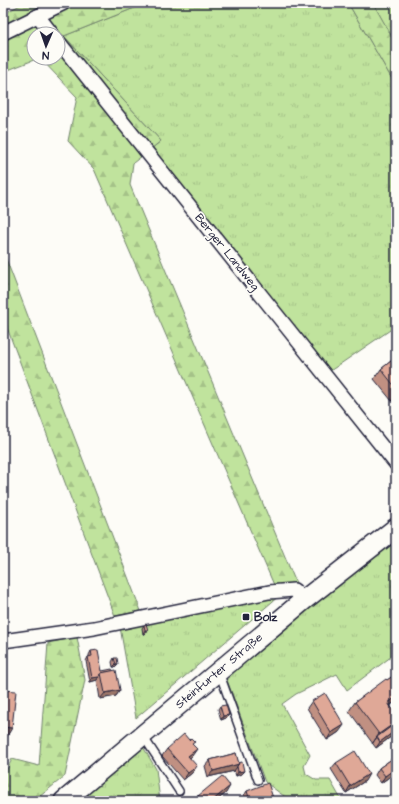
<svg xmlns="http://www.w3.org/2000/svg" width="399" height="804" font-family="'Architects Daughter',sans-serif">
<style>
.grass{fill:url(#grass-tufts);stroke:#71826c}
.forest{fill:url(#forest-firs);stroke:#71826c}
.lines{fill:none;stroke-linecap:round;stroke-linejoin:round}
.service-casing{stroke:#22223b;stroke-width:10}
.minor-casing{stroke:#22223b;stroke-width:16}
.secondary-casing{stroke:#22223b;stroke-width:22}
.path{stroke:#22223b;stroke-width:2;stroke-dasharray:3 3;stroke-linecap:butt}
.service{stroke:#fdfcf7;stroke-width:7}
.minor{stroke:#fdfcf7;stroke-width:13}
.secondary{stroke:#fdfcf7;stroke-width:19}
.wall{fill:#c09082;stroke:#22223b}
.shaded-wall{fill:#9c766a;stroke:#22223b}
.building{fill:#dfa897;stroke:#22223b}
.poi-dot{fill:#22223b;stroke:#fdfcf7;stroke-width:1.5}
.labels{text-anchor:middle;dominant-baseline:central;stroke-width:3.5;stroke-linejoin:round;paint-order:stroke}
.street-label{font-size:12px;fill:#22223b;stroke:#fdfcf7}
.poi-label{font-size:12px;font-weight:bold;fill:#22223b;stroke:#fdfcf7;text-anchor:start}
</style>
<defs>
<pattern id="grass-tufts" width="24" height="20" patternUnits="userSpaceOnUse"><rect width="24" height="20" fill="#c0e39d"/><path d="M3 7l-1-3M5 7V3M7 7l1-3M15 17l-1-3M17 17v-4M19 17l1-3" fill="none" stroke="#a5c288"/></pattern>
<pattern id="forest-firs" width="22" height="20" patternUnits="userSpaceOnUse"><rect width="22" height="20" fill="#c0e39d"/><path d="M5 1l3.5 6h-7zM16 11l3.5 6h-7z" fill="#a5c288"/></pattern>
</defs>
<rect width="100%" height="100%" fill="#fdfcf7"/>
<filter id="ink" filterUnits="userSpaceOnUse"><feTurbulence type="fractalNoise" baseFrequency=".025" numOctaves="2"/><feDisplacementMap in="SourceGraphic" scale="8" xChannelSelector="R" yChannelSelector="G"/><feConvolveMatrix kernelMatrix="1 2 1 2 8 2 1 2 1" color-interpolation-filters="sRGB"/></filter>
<g filter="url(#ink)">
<g class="grass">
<path d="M147,3H348L396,86V326L330,371L150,150L161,141L64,36Z"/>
<path d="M374,3H396V44L373,4Z"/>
<path d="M396,537V653L347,690L337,674L296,694L282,704L310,755L304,766L306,774L316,780H330L342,801H289L288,799L265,782L225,675Z"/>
<path d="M279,596L136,718L120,627Z"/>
<path d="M142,745L156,769L160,801H74Z"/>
</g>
<g class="forest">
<path d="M24,3H147L64,36L161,141L133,163L130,185L301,595L274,585L94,169L68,141L77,97L40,58H58V34H34V58H39L3,72V14Z"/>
<path d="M348,3H373L396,44V86Z"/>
<path d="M3,251L141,611L115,616L3,317Z"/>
<path d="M77,637L85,680L65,776L34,801H3V778L12,759L39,766L48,643Z"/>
</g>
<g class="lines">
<defs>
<g id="service">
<path d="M219,672L258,780"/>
<path d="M143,736L179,791"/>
</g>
<g id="minor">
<path d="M38,16L52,34"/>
<path d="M3,33L64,3"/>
<path d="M58,41L396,464"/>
<path d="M3,641L94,628L269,592L294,590L304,600"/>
</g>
<path id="secondary" d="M64,801L304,600L396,528"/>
</defs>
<use href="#service" class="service-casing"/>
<use href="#minor" class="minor-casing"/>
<use href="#secondary" class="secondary-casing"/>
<path class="path" d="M391,513L396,509"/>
<use href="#service" class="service"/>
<use href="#minor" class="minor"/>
<use href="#secondary" class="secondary"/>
</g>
<g class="wall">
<path d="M396,357V406L374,379L381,369Z"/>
<path d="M144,625L148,630L145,634H143L142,628Z"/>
<path d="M91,651L102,671L120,690L116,696L100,699L97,680L90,682L86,661L88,657H89V655Z"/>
<path d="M114,658L118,664L115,667H113L112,662Z"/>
<path d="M396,672V701L390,706L395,712L396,733L376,748L349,711L355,702L393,676Z"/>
<path d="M312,701L339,732L327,740L307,708Z"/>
<path d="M220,706L229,715L226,718L221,720L218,709Z"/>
<path d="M193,745L192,756L190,758L192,773L183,780L162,756L167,749Z"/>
<path d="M236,753L241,774L236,776L234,770V771L208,777L205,766L210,760Z"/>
<path d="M396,756V772L381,783L375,775L379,768Z"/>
<path d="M336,763L365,781L346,793L331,769Z"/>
<path d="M247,791L274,801H240Z"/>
<path d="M226,793L216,801H195L198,796Z"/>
</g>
<g class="shaded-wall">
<path d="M145,630H148L145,634H143Z"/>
<path d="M116,664H118L115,667H113Z"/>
<path d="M99,677L97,680L90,682L92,678Z"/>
<path d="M120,690L116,696L100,699L105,693Z"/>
<path d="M396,697V701L381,712L388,703Z"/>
<path d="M229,715L226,718L221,720L223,716Z"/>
<path d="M396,722V724L377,737L372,744L379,734Z"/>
<path d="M344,725L339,732L327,740L331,733Z"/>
<path d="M3,727L12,728L6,738L3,737Z"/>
<path d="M396,730V733L376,748L380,742Z"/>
<path d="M197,749L192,756L184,763L188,756Z"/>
<path d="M239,764L234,771L208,777L213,771Z"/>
<path d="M197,766L192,773L183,780L188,773Z"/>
<path d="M396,768V772L381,783L385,776Z"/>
<path d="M244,771L241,774L236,776L238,772Z"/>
<path d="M369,774L365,781L346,793L350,786Z"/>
<path d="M230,786L226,793L216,801H212Z"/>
</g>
<g class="building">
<path d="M396,357V388L381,369Z"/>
<path d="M146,624L148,630H145L144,625Z"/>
<path d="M98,650L102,671L112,669L113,671L101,673L99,677L92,678L88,657L92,656L91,651Z"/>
<path d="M114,658H117L118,664H116Z"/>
<path d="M116,670L120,690L105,693L101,673Z"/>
<path d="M396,672V697L388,703L396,714V722L379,734L355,702L386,679L387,680L396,674L395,673Z"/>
<path d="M3,690L16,691L12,728L3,727Z"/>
<path d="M325,693L344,725L331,733L312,701Z"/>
<path d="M226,705L229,715L223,716L220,706Z"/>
<path d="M396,723V730L380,742L377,737Z"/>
<path d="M184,734L189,740L191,738L195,742L192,744L197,749L188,756L197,766L188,773L167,749Z"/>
<path d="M355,751L369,774L350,786L336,763Z"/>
<path d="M236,753L239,764L213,771L210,760Z"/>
<path d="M396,756V768L385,776L379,768Z"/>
<path d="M242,762L244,771L238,772L237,766L239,764L238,763Z"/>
<path d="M222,776L230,786L212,801H202L198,796Z"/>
<path d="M268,783L274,801H250L247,791Z"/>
</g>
</g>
<rect class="poi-dot" x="242" y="613" width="8" height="8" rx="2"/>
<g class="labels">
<g class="street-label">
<text transform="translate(227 252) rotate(51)">Berger Landweg</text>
<text transform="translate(219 671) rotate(-40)">Steinfurter Straße</text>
</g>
<g class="poi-label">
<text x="254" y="617">Bolz</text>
</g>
</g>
<rect width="399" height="804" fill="none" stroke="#fdfcf7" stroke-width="16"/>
<rect x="8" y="8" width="383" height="788" fill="none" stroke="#22223b" stroke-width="1.5" filter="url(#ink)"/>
<g transform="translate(46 46) rotate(182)"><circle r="19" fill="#fdfcf7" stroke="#a5a5ac"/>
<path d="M0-3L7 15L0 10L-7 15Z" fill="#22223b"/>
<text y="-6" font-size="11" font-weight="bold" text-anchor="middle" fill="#22223b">N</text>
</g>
</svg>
